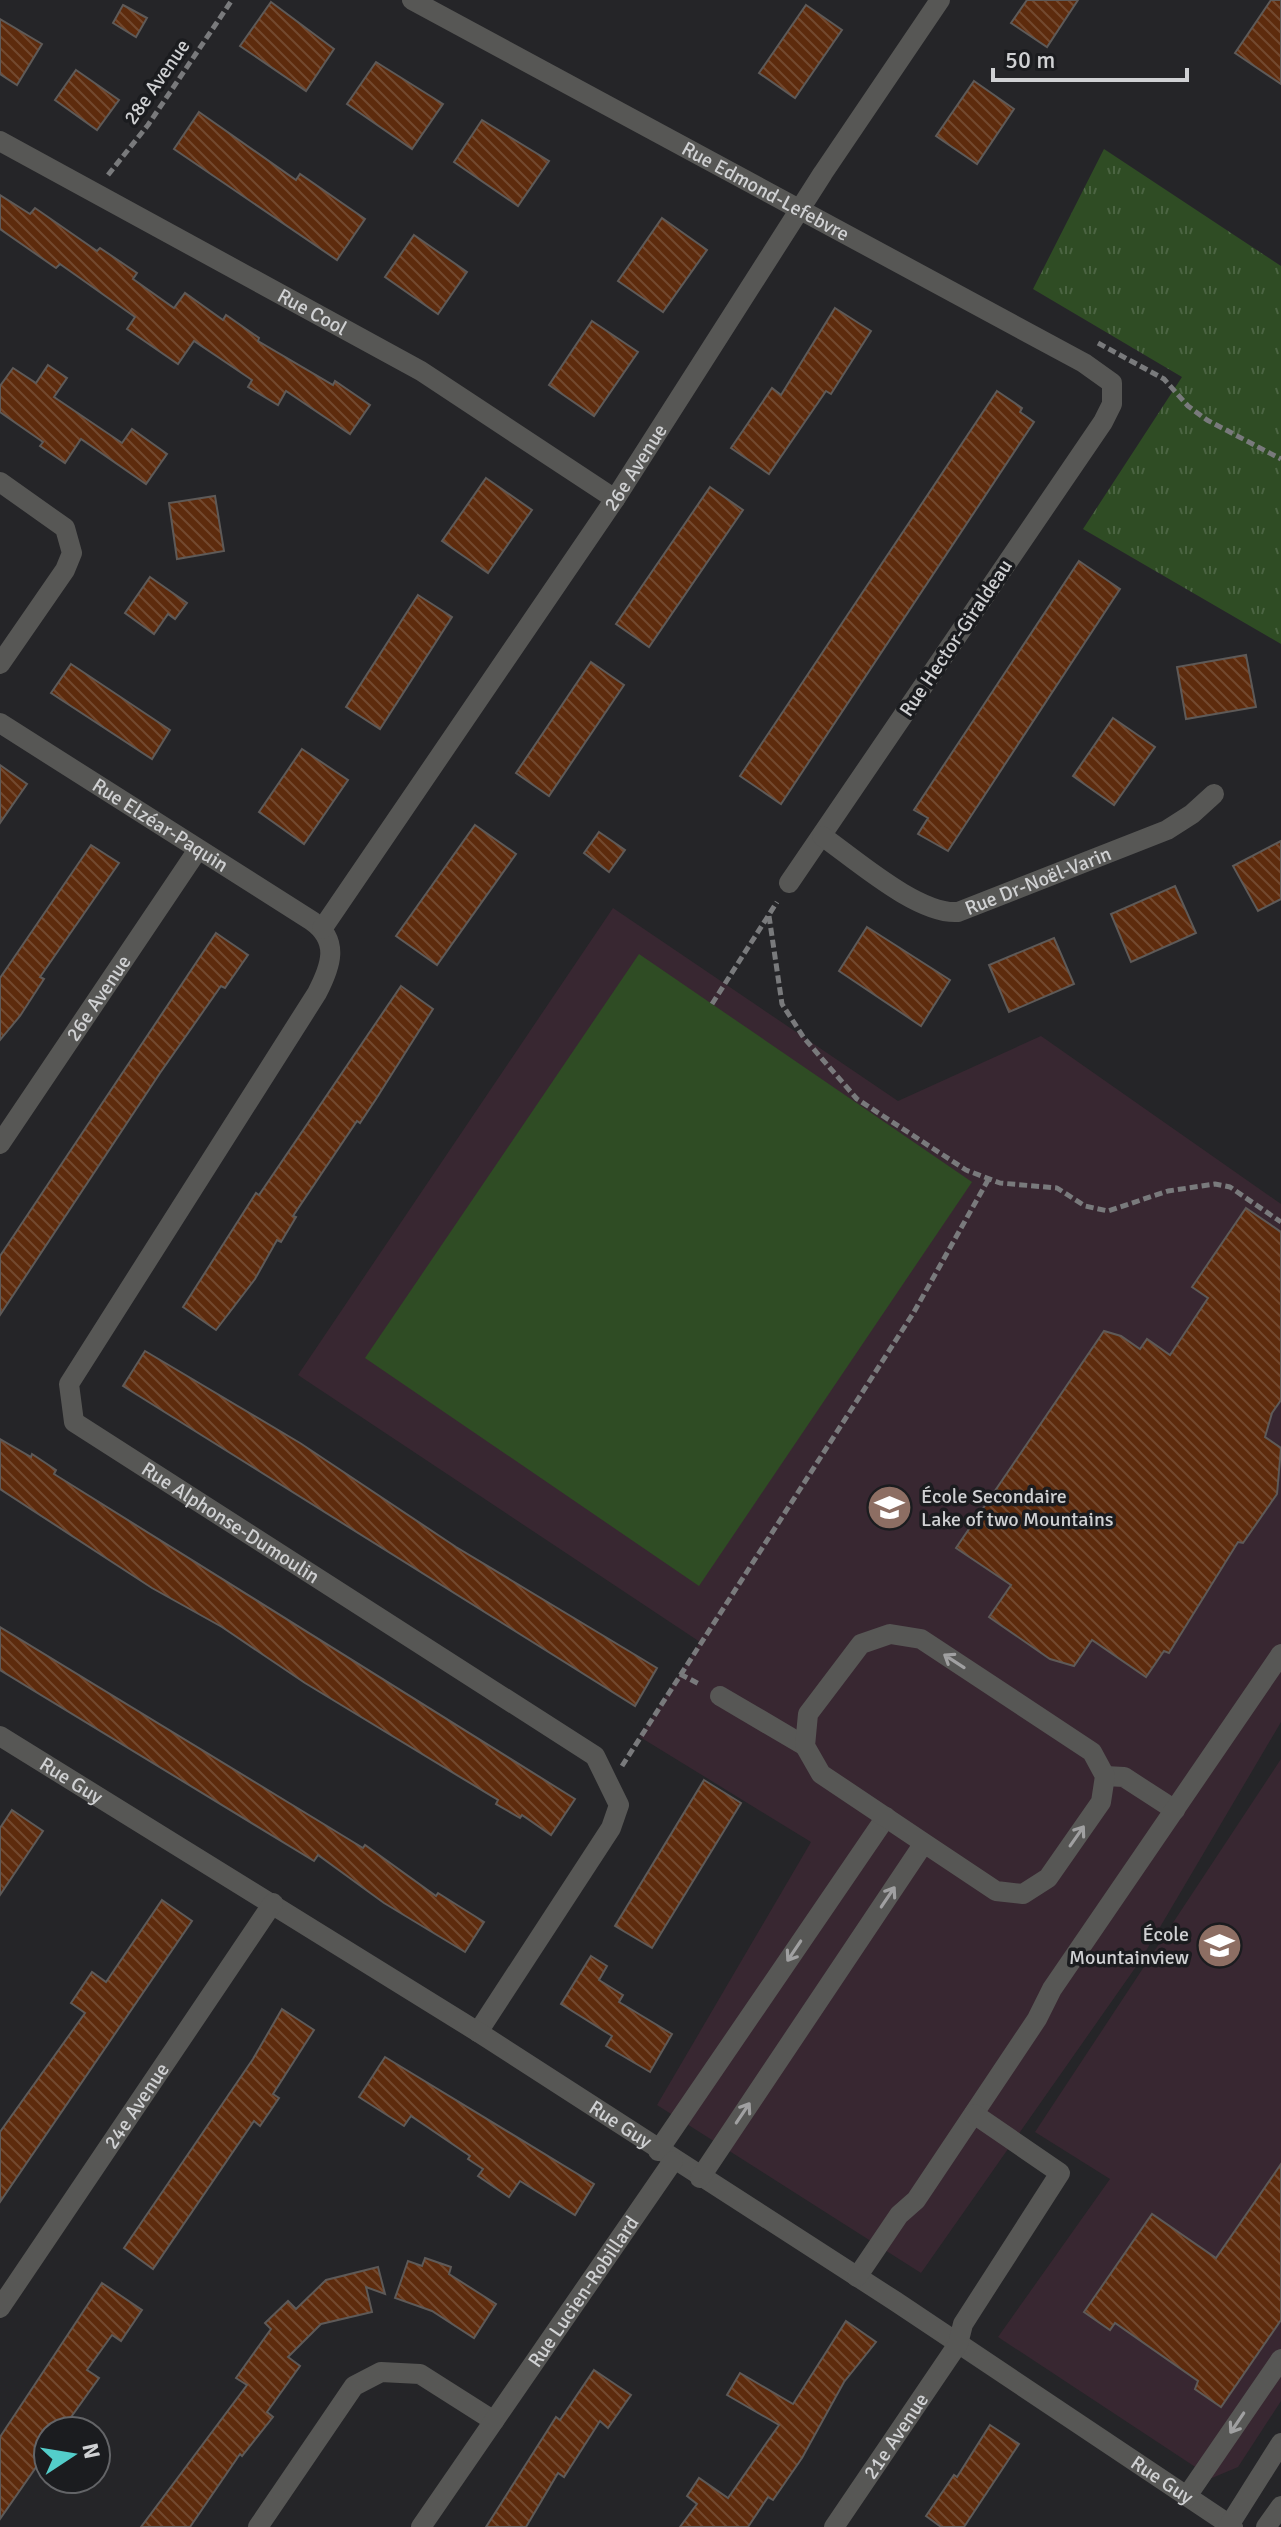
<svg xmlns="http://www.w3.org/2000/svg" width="1281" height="2527" font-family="Signika,sans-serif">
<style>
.education{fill:#382731}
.park{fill:url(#park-tufts)}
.garden{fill:#2f4c24}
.building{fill:url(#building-back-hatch);stroke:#5e5a58;stroke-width:2}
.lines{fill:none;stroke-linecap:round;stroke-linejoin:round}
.path{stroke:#797a7c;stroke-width:5;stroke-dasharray:8 4;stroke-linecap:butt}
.minor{stroke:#575755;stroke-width:20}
.oneway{stroke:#a0a0a1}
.labels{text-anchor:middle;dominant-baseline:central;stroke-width:7;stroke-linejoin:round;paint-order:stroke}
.street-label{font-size:20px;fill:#d0d1d3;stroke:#1b1c1f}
.poi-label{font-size:20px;fill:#d0d1d3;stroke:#1b1c1f;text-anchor:start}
</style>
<defs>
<pattern id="park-tufts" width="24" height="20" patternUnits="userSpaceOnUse" patternTransform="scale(2)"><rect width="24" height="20" fill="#2f4c24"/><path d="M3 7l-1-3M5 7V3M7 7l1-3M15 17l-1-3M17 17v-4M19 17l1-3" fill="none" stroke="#4c6543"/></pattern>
<pattern id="building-back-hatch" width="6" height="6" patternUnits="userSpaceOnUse" patternTransform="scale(2)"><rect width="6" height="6" fill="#5d2b0d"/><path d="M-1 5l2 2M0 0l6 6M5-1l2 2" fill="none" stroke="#73492f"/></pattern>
</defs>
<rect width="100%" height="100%" fill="#252528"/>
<g class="education">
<path d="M613,908L898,1101L1041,1036L1281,1204V1722L1140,1961L921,2273L657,2105L811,1842L640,1737L700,1642L298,1375Z"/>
<path d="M1281,1759V2401L1238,2467L1212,2478L998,2337L1110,2179L1035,2132Z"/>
</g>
<path class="park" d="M1104,149L1281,266V644L1083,529L1182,377L1033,289Z"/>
<path class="garden" d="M639,954L972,1182L699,1586L365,1358Z"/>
<g class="building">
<path d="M1027,0H1078L1047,47L1011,23Z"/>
<path d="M1271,0H1281V84L1235,53Z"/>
<path d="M271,2L334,49L306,91L240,46Z"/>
<path d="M123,5L147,18L136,37L113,23Z"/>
<path d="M806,5L842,30L795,98L759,73Z"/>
<path d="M0,19L42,44L17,85L0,74Z"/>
<path d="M376,62L443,104L412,149L347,104Z"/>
<path d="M76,70L119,100L97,130L55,100Z"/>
<path d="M974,81L1014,109L977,164L936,136Z"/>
<path d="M199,112L296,180L300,174L365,219L337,260L174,149Z"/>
<path d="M482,120L549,161L518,206L454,162Z"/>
<path d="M0,195L30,214L35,208L97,251L100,248L137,273L133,279L174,308L185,293L223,320L226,315L259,338L258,341L333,385L335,381L370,405L350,434L286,391L278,405L248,387L252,380L194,341L178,364L127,329L135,317L60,264L56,268L0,229Z"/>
<path d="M662,218L707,250L663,312L618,281Z"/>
<path d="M414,235L467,272L438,314L385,277Z"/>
<path d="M835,308L871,331L831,394L826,391L769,474L731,448L772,388L781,395Z"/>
<path d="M592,321L638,352L594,416L549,385Z"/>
<path d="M48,365L67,378L54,397L122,443L132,429L167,454L146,484L81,439L65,463L40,446L43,442L0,412V386L13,368L36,383Z"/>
<path d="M997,391L1022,408L1020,412L1034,422L781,804L740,776Z"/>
<path d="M486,478L532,510L488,573L442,541Z"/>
<path d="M710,487L743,510L649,647L616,624Z"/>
<path d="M215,496L224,551L177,559L169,503Z"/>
<path d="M1079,561L1120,589L948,851L918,834L928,818L914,810Z"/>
<path d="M150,577L187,603L175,619L168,614L154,634L125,613Z"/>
<path d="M418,595L452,617L380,729L346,707Z"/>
<path d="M1246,655L1256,707L1186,719L1177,667Z"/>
<path d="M591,662L624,685L549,796L516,773Z"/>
<path d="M71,664L170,730L152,759L51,693Z"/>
<path d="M1113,718L1155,747L1114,805L1073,776Z"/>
<path d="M302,749L348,780L304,844L259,812Z"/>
<path d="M0,765L27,784L0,823Z"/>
<path d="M475,825L516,854L437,965L396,936Z"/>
<path d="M599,832L625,850L609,872L584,853Z"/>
<path d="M1281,841V899L1258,911L1233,866Z"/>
<path d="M91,845L119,863L40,977L44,979L20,1016L0,1040V978Z"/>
<path d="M1175,886L1196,933L1131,962L1111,914Z"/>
<path d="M867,927L950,980L921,1026L839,971Z"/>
<path d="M216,933L248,955L225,988L221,986L160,1073L0,1315V1256Z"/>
<path d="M1054,938L1074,984L1009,1012L989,965Z"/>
<path d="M401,986L433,1009L376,1099L360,1123L357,1121L293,1216L296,1217L281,1242L277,1240L255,1279L216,1330L183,1307L256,1193L259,1195Z"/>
<path d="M1246,1208L1281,1232V1400L1272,1413L1265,1437L1281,1448L1277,1494L1243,1543L1238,1542L1169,1653L1164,1651L1146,1677L1092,1640L1074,1666L1050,1659L989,1617L1011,1585L956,1548L1104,1331L1121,1336L1140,1349L1147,1339L1170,1355L1208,1298L1192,1287Z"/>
<path d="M145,1351L300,1443L456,1547L657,1668L635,1706L123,1386Z"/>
<path d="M0,1439L31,1457L32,1454L56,1470L54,1474L575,1799L551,1835L522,1815L520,1818L496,1804L498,1800L305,1683L222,1627L152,1588L0,1489Z"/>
<path d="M0,1627L363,1848L365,1845L436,1896L438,1893L484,1922L465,1952L384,1903L318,1855L314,1861L0,1670Z"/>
<path d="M704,1780L741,1803L652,1948L615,1926Z"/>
<path d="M12,1810L43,1831L0,1895V1828Z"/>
<path d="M162,1900L192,1921L0,2202V2132L85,2013L71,2003L92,1972L106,1982Z"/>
<path d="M591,1956L607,1966L599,1980L623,1995L619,2002L672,2034L650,2072L606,2046L612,2036L561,2004Z"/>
<path d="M282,2009L314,2030L273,2094L279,2098L260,2126L254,2121L153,2269L124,2248L253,2059Z"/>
<path d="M385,2057L594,2184L575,2215L520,2181L509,2197L478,2176L483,2169L468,2159L470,2156L411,2116L404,2126L359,2097Z"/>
<path d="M1281,2164V2320L1221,2407L1195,2389L1198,2381L1115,2323L1110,2330L1084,2312L1152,2214L1216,2258Z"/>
<path d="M425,2258L451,2267L449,2274L496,2304L474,2338L432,2311L395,2298L408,2261L422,2266Z"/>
<path d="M378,2267L385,2294L366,2287L372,2312L321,2324L288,2357L300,2366L267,2412L273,2417L242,2456L240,2454L190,2527H141L247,2385L236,2378L271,2329L265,2323L288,2301L296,2309L326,2280Z"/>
<path d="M102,2283L142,2310L121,2341L112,2335L87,2370L99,2378L61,2431H48V2450L0,2519V2437Z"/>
<path d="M846,2321L876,2342L844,2382L802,2458L773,2500L768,2497L748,2527H680L697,2504L687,2496L699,2478L728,2498L779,2425L727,2395L740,2373L793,2404Z"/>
<path d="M594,2370L631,2395L608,2428L600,2421L564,2477L558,2473L526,2527H486L556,2417L560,2420Z"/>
<path d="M990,2425L1019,2444L964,2527H941L926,2516L954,2475L957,2477Z"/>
</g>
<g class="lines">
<g class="path">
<path d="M108,175L148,125L232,0"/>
<path d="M1098,343L1164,379L1188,406L1207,420L1281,459"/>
<path d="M769,916L782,1004L804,1038L857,1099L966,1170L1000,1183L1057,1188L1085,1206L1108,1211L1168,1191L1215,1184L1230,1187L1281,1222"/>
<path d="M712,1004L777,902"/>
<path d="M680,1674L701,1685"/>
<path d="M622,1766L914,1312L988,1180"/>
</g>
<g class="minor">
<path id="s1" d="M412,0L1084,363L1112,383V404L1103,422L789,883"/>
<path id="s2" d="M0,141L421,371L615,499"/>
<path d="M0,482L65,528L72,553L65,570L0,664"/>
<path id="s3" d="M0,723L312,921C340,941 331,966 317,993L69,1384L74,1422L595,1756L619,1805L611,1828L478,2032"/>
<path id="s4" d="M822,836C855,859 918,915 958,912L1167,830L1192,814L1214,794"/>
<path id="s5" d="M322,929L615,499L823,173L940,0"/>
<path id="s6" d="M0,1144L197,851"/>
<path d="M720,1696L805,1746"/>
<path id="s7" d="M0,1736L478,2032L895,2301L1233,2527"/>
<path d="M1105,1776L1124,1777L1175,1810"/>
<path d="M658,2151L886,1817"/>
<path d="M700,2178L924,1843L996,1891L1023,1894L1048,1878L1101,1802L1105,1776L1092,1752L921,1639L890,1634L861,1644L808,1714L805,1746L821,1774L924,1843"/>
<path d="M857,2277L899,2215L916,2200L1037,2019L1052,1989L1281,1654"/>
<path id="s8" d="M0,2308L273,1903"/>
<path d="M1187,2496L1281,2359"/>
<path d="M258,2527L354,2386L381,2372L420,2374L494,2421"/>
<path id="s9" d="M421,2527L673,2161"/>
<path id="s10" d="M834,2527L958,2344L963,2324L1060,2173L974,2114"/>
<path d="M1228,2527L1281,2443"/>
<path d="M1266,2527L1281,2506"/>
</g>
</g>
<defs><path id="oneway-shaft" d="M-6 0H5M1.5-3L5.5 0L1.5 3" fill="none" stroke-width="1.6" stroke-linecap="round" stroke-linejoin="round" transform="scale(2)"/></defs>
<g class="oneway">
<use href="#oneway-shaft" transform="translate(954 1661) rotate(-147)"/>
<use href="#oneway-shaft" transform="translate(1077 1836) rotate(-55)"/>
<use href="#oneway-shaft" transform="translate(888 1897) rotate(-56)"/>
<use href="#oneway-shaft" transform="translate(794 1951) rotate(124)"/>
<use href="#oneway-shaft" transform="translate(743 2113) rotate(-56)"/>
<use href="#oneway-shaft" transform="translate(1237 2423) rotate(124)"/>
</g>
<defs>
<symbol id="school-disc" viewBox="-11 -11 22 22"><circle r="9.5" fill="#8d6e63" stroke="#1b1c1f"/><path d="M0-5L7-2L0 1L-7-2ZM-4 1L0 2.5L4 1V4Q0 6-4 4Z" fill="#fff"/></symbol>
</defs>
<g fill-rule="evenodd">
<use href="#school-disc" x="864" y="1482" width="51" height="51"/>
<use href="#school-disc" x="1194" y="1920" width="51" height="51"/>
</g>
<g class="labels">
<g class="street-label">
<text transform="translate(157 82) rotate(-55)">28e Avenue</text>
<text stroke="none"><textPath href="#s1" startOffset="402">Rue Edmond-Lefebvre</textPath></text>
<text stroke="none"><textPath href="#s2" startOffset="356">Rue Cool</textPath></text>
<text stroke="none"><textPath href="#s5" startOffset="558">26e Avenue</textPath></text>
<text transform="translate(956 638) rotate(-56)">Rue Hector-Giraldeau</text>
<text stroke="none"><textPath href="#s3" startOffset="190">Rue Elzéar-Paquin</textPath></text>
<text stroke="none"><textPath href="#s4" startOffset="244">Rue Dr-Noël-Varin</textPath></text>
<text stroke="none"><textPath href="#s6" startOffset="176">26e Avenue</textPath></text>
<text stroke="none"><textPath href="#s3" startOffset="1138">Rue Alphonse-Dumoulin</textPath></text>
<text stroke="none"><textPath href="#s7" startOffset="84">Rue Guy</textPath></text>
<text stroke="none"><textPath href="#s8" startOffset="244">24e Avenue</textPath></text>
<text stroke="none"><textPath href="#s7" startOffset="732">Rue Guy</textPath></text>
<text stroke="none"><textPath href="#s9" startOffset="286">Rue Lucien-Robillard</textPath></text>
<text stroke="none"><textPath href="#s10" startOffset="110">21e Avenue</textPath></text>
<text stroke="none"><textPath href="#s7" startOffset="1380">Rue Guy</textPath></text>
</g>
<g class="poi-label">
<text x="921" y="1496">École Secondaire<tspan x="921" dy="23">Lake of two Mountains</tspan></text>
<text x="1189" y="1934" text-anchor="end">École<tspan x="1189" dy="23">Mountainview</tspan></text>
</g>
</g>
<g transform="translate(72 2455) rotate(78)"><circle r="38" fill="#1b1c1f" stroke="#636467" stroke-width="2"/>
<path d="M0-6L14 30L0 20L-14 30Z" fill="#53cdca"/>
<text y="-12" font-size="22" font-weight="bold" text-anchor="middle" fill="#d0d1d3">N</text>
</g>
<path d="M993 68v12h194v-12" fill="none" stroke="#d0d1d3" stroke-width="4"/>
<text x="1005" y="68" font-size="24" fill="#d0d1d3" stroke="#1b1c1f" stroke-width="6" paint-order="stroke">50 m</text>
</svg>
